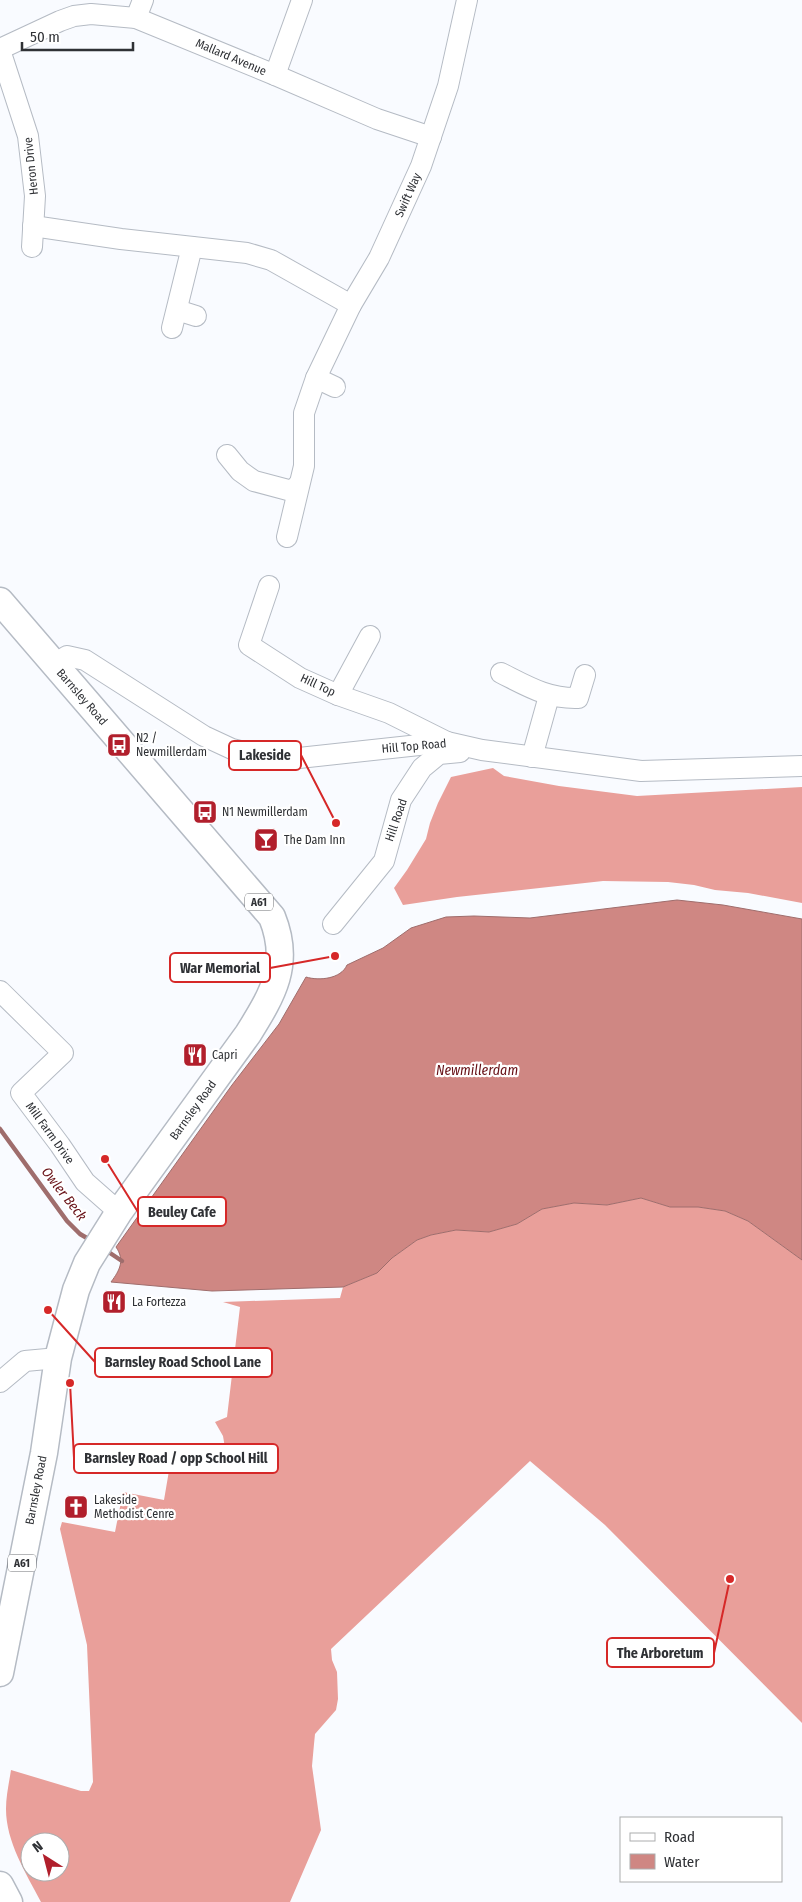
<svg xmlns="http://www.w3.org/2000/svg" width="802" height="1902" font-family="'Fira Sans Condensed',sans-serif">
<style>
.forest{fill:#e99f9a;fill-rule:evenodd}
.water{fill:#cf8783;stroke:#9f6d6c}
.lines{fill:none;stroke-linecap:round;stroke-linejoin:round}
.stream{stroke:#9f6d6c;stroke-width:4.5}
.minor-casing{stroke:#b5bbc4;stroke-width:22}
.major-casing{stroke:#b5bbc4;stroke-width:29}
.minor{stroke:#fff;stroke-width:20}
.major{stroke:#fff;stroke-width:26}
.labels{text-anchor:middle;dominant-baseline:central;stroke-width:4.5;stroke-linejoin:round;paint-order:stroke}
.shield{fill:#fff;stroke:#6d6f72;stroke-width:1}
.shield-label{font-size:11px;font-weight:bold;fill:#2f3135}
.street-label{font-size:12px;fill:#2f3135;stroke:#fff}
.poi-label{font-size:12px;fill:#2f3135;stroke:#fff;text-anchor:start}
.water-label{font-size:14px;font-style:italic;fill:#671016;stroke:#fff}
.leader{fill:none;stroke:#d62828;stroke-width:2}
.callout-dot{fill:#d62828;stroke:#fff;stroke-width:2}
.callout{fill:#fff;stroke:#d62828;stroke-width:2}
.callout-label{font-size:14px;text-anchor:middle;font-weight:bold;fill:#2f3135}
</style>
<rect width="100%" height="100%" fill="#f9fbff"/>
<g class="forest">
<path d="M493,768L504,776L559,786L637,796L802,787V903L748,893L715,890L694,885L668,882L603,881L457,897L403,905L394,888L407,870L426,839L430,823L438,803L451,777Z"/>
<path d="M641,1198L670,1207H698L725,1211L748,1221L802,1260V1723L605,1525L530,1461L331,1649L332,1660L337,1672L338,1699L336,1710L315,1734L314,1744L312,1766L321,1830L290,1902H41C26,1873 6,1842 6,1809C6,1796 9,1783 11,1770L81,1791H89L93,1782L87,1645L60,1529L62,1522L115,1532L123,1492L164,1500L172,1453L211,1452L225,1448L223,1436L215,1422L227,1417L240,1307L223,1302L340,1298L343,1287L377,1273L392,1258L417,1240L431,1235L456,1230L489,1232L517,1224L542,1209L574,1203L607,1205ZM30,1842H60V1872H30Z"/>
</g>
<path class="water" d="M677,900L723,905L802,919V1260L748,1221L725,1211L698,1207H670L641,1198L607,1205L574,1203L542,1209L517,1224L489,1232L456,1230L431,1235L417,1240L392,1258L377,1273L343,1287L212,1291L111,1282C120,1270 125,1260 116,1247L232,1085L279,1024L306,977C319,981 341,979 347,965L383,948L411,928L446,917L474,916L530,918Z"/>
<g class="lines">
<g class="stream">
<path d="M0,1129L67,1221L80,1234L92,1241"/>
<path d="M104,1249L122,1261"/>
</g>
<defs>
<g id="minor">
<path d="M136,18L143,0"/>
<path d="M0,49L60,21L74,16L91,14L136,18L275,75L377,119L431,137"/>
<path d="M0,50L28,136L35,196L32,247"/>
<path d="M275,75L302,0"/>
<path d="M33,226L121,239L247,253L271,260L351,305"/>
<path d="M177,310L196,316"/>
<path d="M172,328L192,247"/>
<path d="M316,378L335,387"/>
<path d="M227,455L240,471L254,481L288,490L294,489L299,484"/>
<path d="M287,537L304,466V413L316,378L351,305L379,258L421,166L448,86L467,0"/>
<path d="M269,586L249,645L300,678L338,695L389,713L447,742"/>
<path d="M54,665L67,656L85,660L204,736L232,749L273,759L299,758L447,742L482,750L641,771L802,766"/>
<path d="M501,673C527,686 548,699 578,698L585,675"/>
<path d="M338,695L370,636"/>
<path d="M532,757L549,696"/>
<path d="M333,924L384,861L401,800L422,768L439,754L460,752"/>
<path d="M0,991L63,1053L21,1093L60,1145L85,1182L119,1212"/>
<path d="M0,1382L25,1361L58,1358"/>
</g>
<g id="major">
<path d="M0,601L272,917C291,964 273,994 248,1034L119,1212L87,1263L76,1290L58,1358L44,1453L0,1673"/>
<path d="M0,1885L9,1902"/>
</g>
</defs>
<use href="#minor" class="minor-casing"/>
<use href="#major" class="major-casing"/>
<use href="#minor" class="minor"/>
<use href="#major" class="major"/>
</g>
<defs>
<symbol id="bus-square" viewBox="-11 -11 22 22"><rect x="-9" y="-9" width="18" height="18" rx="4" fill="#b11f2c" stroke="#fff"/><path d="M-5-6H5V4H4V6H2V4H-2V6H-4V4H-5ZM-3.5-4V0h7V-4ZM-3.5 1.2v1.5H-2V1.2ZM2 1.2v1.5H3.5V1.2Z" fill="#fff"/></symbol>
<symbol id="bar-square" viewBox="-11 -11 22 22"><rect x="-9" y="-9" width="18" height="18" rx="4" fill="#b11f2c" stroke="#fff"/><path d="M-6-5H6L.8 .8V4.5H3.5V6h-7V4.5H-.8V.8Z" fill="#fff"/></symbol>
<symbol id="restaurant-square" viewBox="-11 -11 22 22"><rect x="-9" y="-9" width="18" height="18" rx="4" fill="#b11f2c" stroke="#fff"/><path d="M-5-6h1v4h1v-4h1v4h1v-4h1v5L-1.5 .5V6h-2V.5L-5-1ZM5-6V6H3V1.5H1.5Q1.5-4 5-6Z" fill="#fff"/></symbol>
<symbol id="church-square" viewBox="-11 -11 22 22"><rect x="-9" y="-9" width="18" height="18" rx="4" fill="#b11f2c" stroke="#fff"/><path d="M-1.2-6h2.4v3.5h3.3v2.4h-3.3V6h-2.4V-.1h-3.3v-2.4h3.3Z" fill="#fff"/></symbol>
</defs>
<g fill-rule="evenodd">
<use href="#bus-square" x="105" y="731" width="28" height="28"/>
<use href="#bus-square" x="191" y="798" width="28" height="28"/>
<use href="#bar-square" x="252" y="826" width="28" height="28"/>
<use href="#restaurant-square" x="181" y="1041" width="28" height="28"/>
<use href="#restaurant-square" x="100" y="1288" width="28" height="28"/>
<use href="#church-square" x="62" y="1493" width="28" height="28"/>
</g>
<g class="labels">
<g class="shield">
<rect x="245" y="893.5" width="28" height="17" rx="4"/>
<rect x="8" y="1554.5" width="28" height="17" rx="4"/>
</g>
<g class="shield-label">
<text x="259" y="902">A61</text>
<text x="22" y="1563">A61</text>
</g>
<g class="street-label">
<text transform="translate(231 57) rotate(23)">Mallard Avenue</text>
<text transform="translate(31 166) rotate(-96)">Heron Drive</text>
<text transform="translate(408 195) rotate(-66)">Swift Way</text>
<text transform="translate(318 685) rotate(25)">Hill Top</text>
<text transform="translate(82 697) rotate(49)">Barnsley Road</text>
<text transform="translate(414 746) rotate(-5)">Hill Top Road</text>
<text transform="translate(396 820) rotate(-71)">Hill Road</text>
<text transform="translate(193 1110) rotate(-54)">Barnsley Road</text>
<text transform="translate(50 1133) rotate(54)">Mill Farm Drive</text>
<text transform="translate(36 1490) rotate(-79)">Barnsley Road</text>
</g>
<g class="poi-label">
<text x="136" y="738">N2 /<tspan x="136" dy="14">Newmillerdam</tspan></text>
<text x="222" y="812">N1 Newmillerdam</text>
<text x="284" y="840">The Dam Inn</text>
<text x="212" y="1055">Capri</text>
<text x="132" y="1302">La Fortezza</text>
<text x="94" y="1500">Lakeside<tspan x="94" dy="14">Methodist Cenre</tspan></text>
</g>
<g class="water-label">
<text x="477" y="1070">Newmillerdam</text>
<text transform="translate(64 1194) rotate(52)">Owler Beck</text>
</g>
</g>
<path class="leader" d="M336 823L301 755M335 956L270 968M105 1159L138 1212M48 1310L95 1362M70 1383L74 1458M730 1579L714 1653"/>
<g class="callout-dot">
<circle cx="336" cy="823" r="5"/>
<circle cx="335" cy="956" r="5"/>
<circle cx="105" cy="1159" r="5"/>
<circle cx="48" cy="1310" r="5"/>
<circle cx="70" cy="1383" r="5"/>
<circle cx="730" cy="1579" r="5"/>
</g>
<g class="callout">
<rect x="229" y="741" width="72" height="29" rx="5"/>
<rect x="170" y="953" width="100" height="29" rx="5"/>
<rect x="138" y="1197" width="88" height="29" rx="5"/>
<rect x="95" y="1348" width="177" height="29" rx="5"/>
<rect x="74" y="1444" width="204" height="29" rx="5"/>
<rect x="607" y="1638" width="107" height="29" rx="5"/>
</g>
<g class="callout-label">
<text x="265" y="760">Lakeside</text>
<text x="220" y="973">War Memorial</text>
<text x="182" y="1217">Beuley Cafe</text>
<text x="183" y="1367">Barnsley Road School Lane</text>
<text x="176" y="1463">Barnsley Road / opp School Hill</text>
<text x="660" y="1658">The Arboretum</text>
</g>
<rect x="620" y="1817" width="162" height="65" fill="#ffffff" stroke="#acadae"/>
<rect x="630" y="1833" width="25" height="8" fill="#ffffff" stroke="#acadae"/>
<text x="664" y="1842" font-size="15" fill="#2f3135">Road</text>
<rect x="630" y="1854" width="25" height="15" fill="#cf8783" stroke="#acadae"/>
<text x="664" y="1867" font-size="15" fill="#2f3135">Water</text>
<g transform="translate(45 1857) rotate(324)"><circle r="24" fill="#ffffff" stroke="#acadae"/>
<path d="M0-4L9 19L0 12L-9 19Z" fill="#b11f2c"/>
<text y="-8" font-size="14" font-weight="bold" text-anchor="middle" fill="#2f3135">N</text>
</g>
<path d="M22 42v8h111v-8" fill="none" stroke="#2f3135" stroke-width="2.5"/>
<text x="30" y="42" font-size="15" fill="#2f3135" stroke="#ffffff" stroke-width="4" paint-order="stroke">50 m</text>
</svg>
